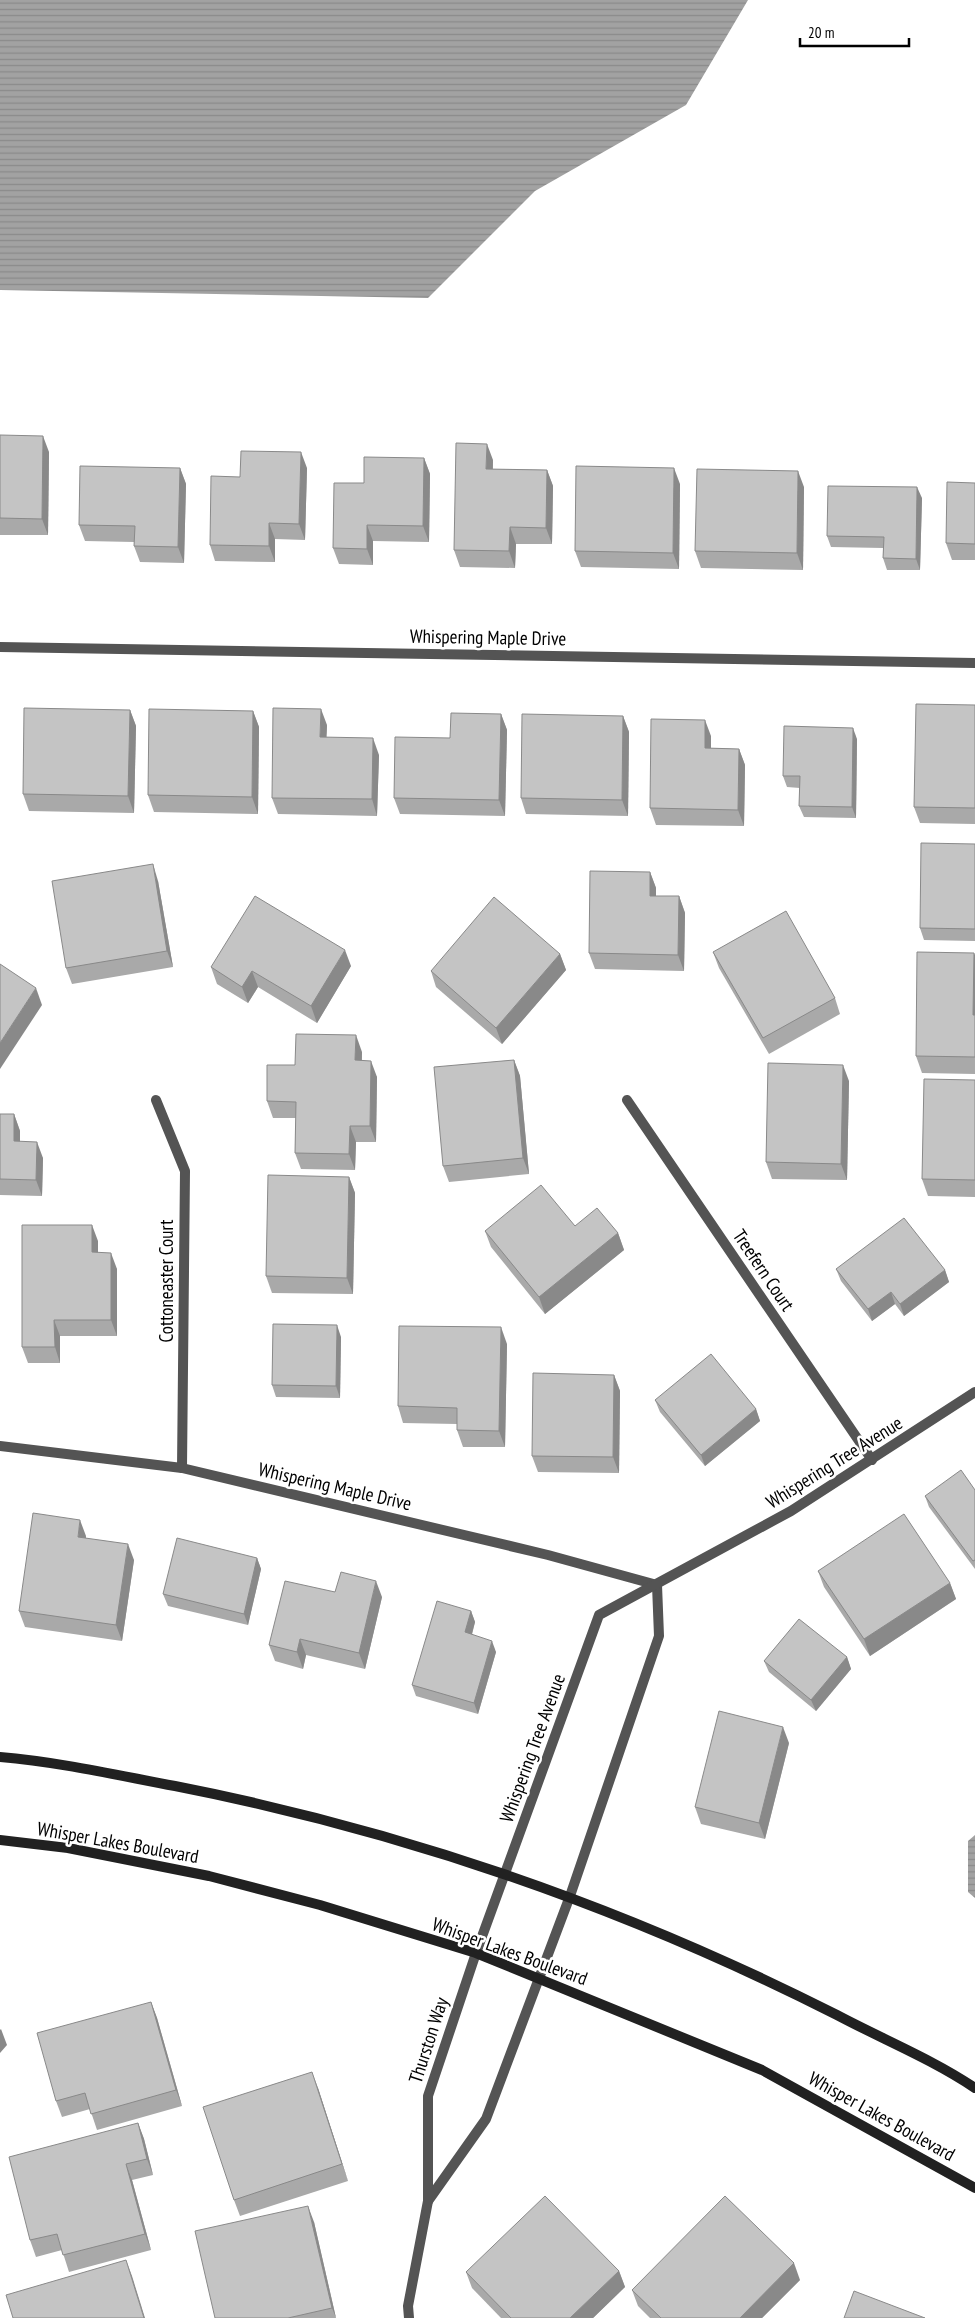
<svg xmlns="http://www.w3.org/2000/svg" width="975" height="2318" font-family="'PT Sans Narrow',sans-serif">
<style>
.water{fill:url(#water-rules)}
.lines{fill:none;stroke-linecap:round;stroke-linejoin:round}
.street{stroke:#545454;stroke-width:10}
.secondary{stroke:#212121;stroke-width:10}
.wall{fill:#a9a9a9}
.shaded-wall{fill:#898989}
.building{fill:#c4c4c4;stroke:#898989}
.labels{text-anchor:middle;dominant-baseline:central;stroke-width:5;stroke-linejoin:round;paint-order:stroke}
.street-label{font-size:19px;fill:#000;stroke:#fff}
</style>
<defs>
<pattern id="water-rules" width="6" height="5" patternUnits="userSpaceOnUse" patternTransform="scale(1.25)"><rect width="6" height="5" fill="#a2a2a2"/><path d="M0 2.5h6" fill="none" stroke="#8a8a8a"/></pattern>
</defs>
<rect width="100%" height="100%" fill="#fff"/>
<g class="water">
<path d="M0,0H748L686,105L535,191L428,298L0,290Z"/>
<path d="M975,1835V1898L968,1892V1841Z"/>
</g>
<g class="lines">
<g class="street">
<path d="M0,647L975,663"/>
<path d="M156,1100L185,1171L182,1468"/>
<path d="M627,1100L872,1460"/>
<path d="M0,1446L182,1468L548,1555L657,1585"/>
<path d="M428,2201L486,2119L570,1896L659,1636L657,1585"/>
<path d="M409,2318L408,2306L428,2201V2096L476,1953L599,1615L791,1511L975,1392"/>
</g>
<g class="secondary">
<path d="M0,1757C59,1762 116,1775 175,1786C405,1831 628,1909 837,2015C882,2039 932,2059 975,2088"/>
<path d="M0,1840L68,1848L209,1876L320,1905L476,1953L762,2070L975,2188"/>
</g>
</g>
<g class="wall">
<path d="M0,435L49,452L48,535H0Z"/>
<path d="M424,458L430,474L429,542L373,541V565L339,564L333,548L364,483Z"/>
<path d="M493,460V469L547,470L553,486L552,544H516L515,568L460,567L454,550Z"/>
<path d="M180,468L186,484L184,563L140,562L134,546V542L85,541L79,525Z"/>
<path d="M307,468L305,540L275,539V562L215,561L210,545L240,477Z"/>
<path d="M975,483V560H952L946,543Z"/>
<path d="M680,484L679,569L581,567L575,551Z"/>
<path d="M804,487L803,570L701,568L695,551Z"/>
<path d="M922,498L920,570H887L883,558V548L831,547L827,536Z"/>
<path d="M975,705V824L920,823L914,807Z"/>
<path d="M130,710L136,726L134,813L29,811L23,794Z"/>
<path d="M253,711L259,727L258,814L154,812L148,795Z"/>
<path d="M501,714L507,730L505,816L400,814L394,798L450,738Z"/>
<path d="M623,716L629,732L628,816L526,814L521,798Z"/>
<path d="M327,725L326,737L379,755L377,816L278,814L272,798Z"/>
<path d="M711,736V748L739,749L745,765L744,826L656,825L650,808Z"/>
<path d="M857,739L856,818L804,817L799,806L800,788L787,787L783,776Z"/>
<path d="M975,844V941L924,940L920,928Z"/>
<path d="M650,872L656,888V896H679L685,913L684,971L595,969L589,953Z"/>
<path d="M158,881L173,967L72,984L66,968Z"/>
<path d="M713,952L835,998L840,1014L769,1054L719,968Z"/>
<path d="M560,954L566,970L502,1044L436,987L431,971Z"/>
<path d="M975,955V1074L922,1073L916,1056Z"/>
<path d="M351,966L317,1023L258,987L248,1003L217,984L211,967Z"/>
<path d="M362,1052V1061L377,1077L376,1142H356L355,1170L301,1169L295,1153L296,1118H273L267,1101L295,1065Z"/>
<path d="M514,1060L520,1076L529,1174L449,1182L443,1166Z"/>
<path d="M975,1080V1197L928,1196L922,1179Z"/>
<path d="M849,1081L847,1180L772,1179L766,1162Z"/>
<path d="M0,1114H14L20,1131V1142L43,1158L42,1196L0,1195Z"/>
<path d="M349,1177L355,1193L353,1294L272,1293L266,1276Z"/>
<path d="M575,1226L618,1233L624,1250L545,1314L491,1247L485,1231Z"/>
<path d="M98,1241V1253L117,1269V1336H60V1363H28L22,1347Z"/>
<path d="M836,1269L945,1270L949,1282L904,1316L895,1304L872,1321L841,1281Z"/>
<path d="M341,1337L340,1398L276,1397L272,1385Z"/>
<path d="M507,1344L505,1447H463L457,1430V1424L403,1423L398,1406Z"/>
<path d="M614,1375L620,1391L619,1473L538,1472L532,1456Z"/>
<path d="M655,1400L756,1409L760,1421L705,1466L660,1412Z"/>
<path d="M975,1490V1569L929,1507L925,1496Z"/>
<path d="M86,1536V1538L134,1560L122,1641L25,1627L19,1611Z"/>
<path d="M257,1558L261,1569L248,1625L168,1606L163,1594Z"/>
<path d="M818,1571L950,1583L956,1599L870,1656L824,1587Z"/>
<path d="M335,1592L382,1597L365,1669L306,1655L303,1669L275,1661L269,1645Z"/>
<path d="M471,1611L475,1622L472,1635L496,1652L478,1714L416,1696L412,1685Z"/>
<path d="M847,1657L851,1669L816,1711L769,1672L764,1661Z"/>
<path d="M789,1743L765,1839L701,1824L695,1807Z"/>
<path d="M151,2002L157,2018L182,2106L97,2130L90,2109L62,2117L56,2101Z"/>
<path d="M318,2088L348,2181L240,2216L234,2200Z"/>
<path d="M138,2123L144,2139L153,2175L132,2180L151,2250L69,2272L62,2250L36,2257L30,2240Z"/>
<path d="M314,2222L336,2318H215Z"/>
<path d="M619,2271L625,2287L593,2318H501L472,2288L466,2272Z"/>
<path d="M800,2280L762,2318H650L638,2306L632,2290Z"/>
</g>
<g class="shaded-wall">
<path d="M43,436L49,452L48,535L42,519Z"/>
<path d="M487,444L493,460L492,485L486,469Z"/>
<path d="M301,452L307,468L305,540L299,524Z"/>
<path d="M424,458L430,474L429,542L423,526Z"/>
<path d="M180,468L186,484L184,563L178,547Z"/>
<path d="M674,468L680,484L679,569L673,553Z"/>
<path d="M547,470L553,486L552,544L546,528Z"/>
<path d="M798,471L804,487L803,570L797,553Z"/>
<path d="M917,487L922,498L920,570L916,559Z"/>
<path d="M269,523L275,539V562L269,546Z"/>
<path d="M367,525L373,541V565L367,549Z"/>
<path d="M510,527L516,544L515,568L509,551Z"/>
<path d="M321,709L327,725L326,754L320,737Z"/>
<path d="M130,710L136,726L134,813L128,796Z"/>
<path d="M253,711L259,727L258,814L252,797Z"/>
<path d="M501,714L507,730L505,816L499,800Z"/>
<path d="M623,716L629,732L628,816L622,800Z"/>
<path d="M705,720L711,736V765L705,748Z"/>
<path d="M853,728L857,739L856,818L852,807Z"/>
<path d="M373,738L379,755L377,816L372,799Z"/>
<path d="M739,749L745,765L744,826L738,810Z"/>
<path d="M153,864L158,881L173,967L167,951Z"/>
<path d="M650,872L656,888V912L650,896Z"/>
<path d="M679,896L685,913L684,971L678,955Z"/>
<path d="M345,950L351,966L317,1023L311,1006Z"/>
<path d="M974,953L975,955V1020L973,1015Z"/>
<path d="M560,954L566,970L502,1044L496,1028Z"/>
<path d="M252,971L258,987L248,1003L242,987Z"/>
<path d="M36,988L42,1005L0,1069V1043Z"/>
<path d="M356,1035L362,1052L361,1077L355,1060Z"/>
<path d="M514,1060L520,1076L529,1174L523,1158Z"/>
<path d="M371,1061L377,1077L376,1142L370,1126Z"/>
<path d="M843,1065L849,1081L847,1180L841,1164Z"/>
<path d="M14,1114L20,1131V1158L14,1141Z"/>
<path d="M350,1126L356,1142L355,1170L349,1154Z"/>
<path d="M37,1142L43,1158L42,1196L36,1180Z"/>
<path d="M349,1177L355,1193L353,1294L347,1278Z"/>
<path d="M92,1225L98,1241V1269L92,1252Z"/>
<path d="M618,1233L624,1250L545,1314L539,1297Z"/>
<path d="M111,1253L117,1269V1336L111,1320Z"/>
<path d="M945,1270L949,1282L904,1316L900,1304Z"/>
<path d="M891,1292L895,1304L872,1321L868,1309Z"/>
<path d="M54,1320L60,1336V1363L55,1347Z"/>
<path d="M337,1325L341,1337L340,1398L336,1386Z"/>
<path d="M501,1327L507,1344L505,1447L499,1431Z"/>
<path d="M614,1375L620,1391L619,1473L613,1457Z"/>
<path d="M756,1409L760,1421L705,1466L701,1455Z"/>
<path d="M80,1520L86,1536L84,1553L78,1537Z"/>
<path d="M128,1544L134,1560L122,1641L116,1625Z"/>
<path d="M257,1558L261,1569L248,1625L244,1614Z"/>
<path d="M376,1581L382,1597L365,1669L359,1653Z"/>
<path d="M950,1583L956,1599L870,1656L864,1639Z"/>
<path d="M471,1611L475,1622L469,1644L465,1632Z"/>
<path d="M300,1639L306,1655L303,1669L297,1652Z"/>
<path d="M492,1641L496,1652L478,1714L474,1703Z"/>
<path d="M847,1657L851,1669L816,1711L811,1700Z"/>
<path d="M783,1727L789,1743L765,1839L759,1823Z"/>
<path d="M151,2002L157,2018L182,2106L176,2090Z"/>
<path d="M1,2029L7,2045L0,2053V2030Z"/>
<path d="M312,2072L318,2088L348,2181L342,2164Z"/>
<path d="M138,2123L144,2139L153,2175L147,2159Z"/>
<path d="M126,2164L132,2180L151,2250L145,2234Z"/>
<path d="M308,2206L314,2222L336,2318L332,2308Z"/>
<path d="M126,2260L132,2276L145,2318H144Z"/>
<path d="M794,2263L800,2280L762,2318H740Z"/>
<path d="M619,2271L625,2287L593,2318H570Z"/>
</g>
<g class="building">
<path d="M0,435L43,436L42,519L0,518Z"/>
<path d="M456,443L487,444L486,469L547,470L546,528L510,527L509,551L454,550Z"/>
<path d="M241,451L301,452L299,524L269,523V546L210,545L211,476L240,477Z"/>
<path d="M364,457L424,458L423,526L367,525V549L333,548L334,483H364Z"/>
<path d="M80,466L180,468L178,547L134,546L135,526L79,525Z"/>
<path d="M576,466L674,468L673,553L575,551Z"/>
<path d="M697,469L798,471L797,553L695,551Z"/>
<path d="M947,482L975,483V544L946,543Z"/>
<path d="M828,486L917,487L916,559L883,558L884,537L827,536Z"/>
<path d="M916,704L975,705V808L914,807Z"/>
<path d="M24,708L130,710L128,796L23,794Z"/>
<path d="M273,708L321,709L320,737L373,738L372,799L272,798Z"/>
<path d="M149,709L253,711L252,797L148,795Z"/>
<path d="M451,713L501,714L499,800L394,798L395,737L450,738Z"/>
<path d="M522,714L623,716L622,800L521,798Z"/>
<path d="M651,719L705,720V748L739,749L738,810L650,808Z"/>
<path d="M784,726L853,728L852,807L799,806L800,776H783Z"/>
<path d="M921,843L975,844V929L920,928Z"/>
<path d="M153,864L167,951L66,968L52,881Z"/>
<path d="M590,871L650,872V896H679L678,955L589,953Z"/>
<path d="M255,896L345,950L311,1006L252,971L242,987L211,967Z"/>
<path d="M494,897L560,954L496,1028L431,971Z"/>
<path d="M786,911L835,998L763,1038L713,952Z"/>
<path d="M917,952L974,953L973,1015H975V1057L916,1056Z"/>
<path d="M0,964L36,988L0,1043Z"/>
<path d="M296,1034L356,1035L355,1060L371,1061L370,1126H350L349,1154L295,1153L296,1102L267,1101V1065H295Z"/>
<path d="M514,1060L523,1158L443,1166L434,1067Z"/>
<path d="M768,1063L843,1065L841,1164L766,1162Z"/>
<path d="M924,1079L975,1080V1180L922,1179Z"/>
<path d="M0,1114H14V1141L37,1142L36,1180L0,1179Z"/>
<path d="M268,1175L349,1177L347,1278L266,1276Z"/>
<path d="M541,1185L575,1226L597,1208L618,1233L539,1297L485,1231Z"/>
<path d="M904,1218L945,1270L900,1304L891,1292L868,1309L836,1269Z"/>
<path d="M22,1225H92V1252L111,1253V1320H54L55,1347H22Z"/>
<path d="M273,1324L337,1325L336,1386L272,1385Z"/>
<path d="M399,1326L501,1327L499,1431L457,1430V1408L398,1406Z"/>
<path d="M711,1354L756,1409L701,1455L655,1400Z"/>
<path d="M533,1373L614,1375L613,1457L532,1456Z"/>
<path d="M961,1470L975,1490V1560L973,1561L925,1496Z"/>
<path d="M33,1513L80,1520L78,1537L128,1544L116,1625L19,1611Z"/>
<path d="M904,1514L950,1583L864,1639L818,1571Z"/>
<path d="M177,1538L257,1558L244,1614L163,1594Z"/>
<path d="M341,1572L376,1581L359,1653L300,1639L297,1652L269,1645L285,1581L335,1592Z"/>
<path d="M437,1601L471,1611L465,1632L492,1641L474,1703L412,1685Z"/>
<path d="M799,1619L847,1657L811,1700L764,1661Z"/>
<path d="M719,1711L783,1727L759,1823L695,1807Z"/>
<path d="M151,2002L176,2090L91,2114L85,2093L56,2101L37,2033Z"/>
<path d="M312,2072L342,2164L234,2200L203,2107Z"/>
<path d="M138,2123L147,2159L126,2164L145,2234L63,2255L57,2234L30,2240L9,2157Z"/>
<path d="M545,2196L619,2271L570,2318H511L466,2272Z"/>
<path d="M725,2196L794,2263L740,2318H661L632,2290Z"/>
<path d="M308,2206L332,2308L288,2318H215L195,2231Z"/>
<path d="M126,2260L144,2318H13L6,2295Z"/>
<path d="M854,2291L925,2318H844Z"/>
</g>
<g class="labels">
<g class="street-label">
<text transform="translate(488 637) rotate(1)">Whispering Maple Drive</text>
<text transform="translate(764 1270) rotate(56)">Treefern Court</text>
<text transform="translate(166 1281) rotate(-90)">Cottoneaster Court</text>
<text transform="translate(834 1462) rotate(-32)">Whispering Tree Avenue</text>
<text transform="translate(335 1486) rotate(13)">Whispering Maple Drive</text>
<text transform="translate(532 1748) rotate(-70)">Whispering Tree Avenue</text>
<text transform="translate(118 1842) rotate(10)">Whisper Lakes Boulevard</text>
<text transform="translate(510 1951) rotate(20)">Whisper Lakes Boulevard</text>
<text transform="translate(428 2040) rotate(-72)">Thurston Way</text>
<text transform="translate(882 2116) rotate(29)">Whisper Lakes Boulevard</text>
</g>
</g>
<path d="M800 38v8h109v-8" fill="none" stroke="#000000" stroke-width="2.5"/>
<text x="808" y="38" font-size="15" fill="#000000" stroke="#ffffff" stroke-width="4" paint-order="stroke">20 m</text>
</svg>
